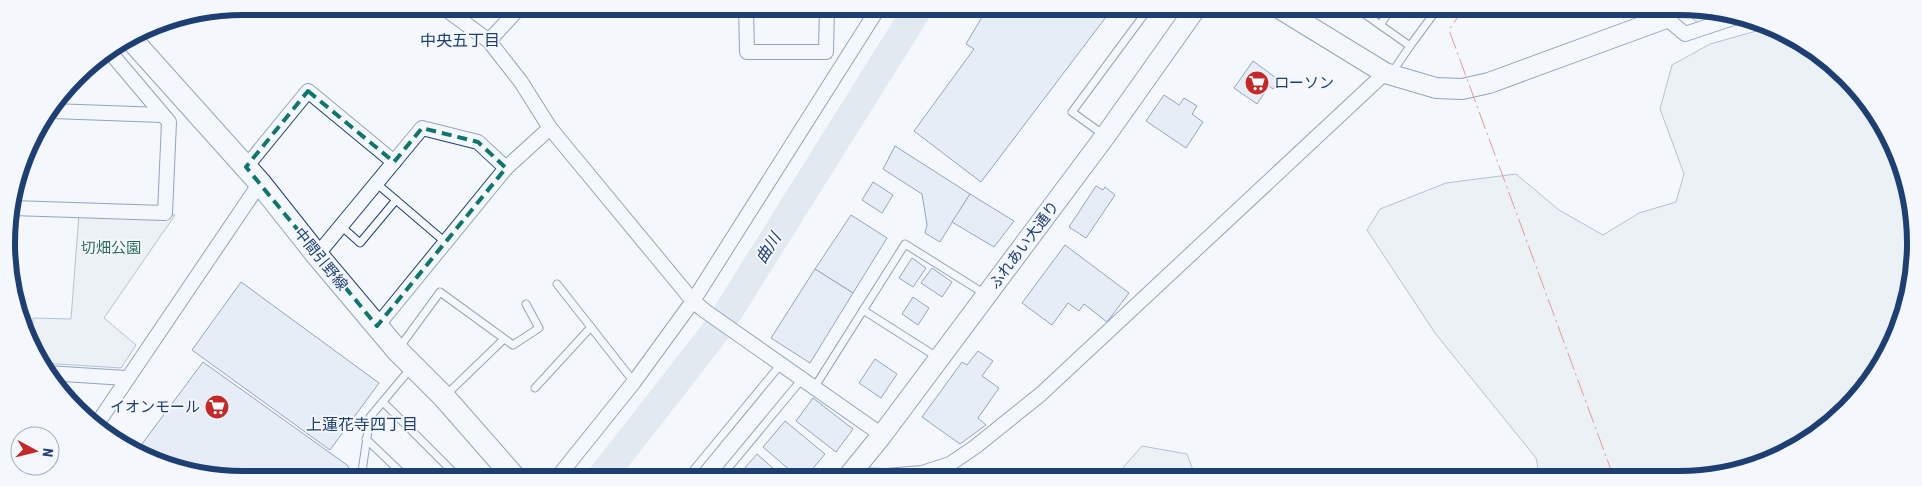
<svg xmlns="http://www.w3.org/2000/svg" width="1922" height="486" font-family="'Roboto Condensed','Noto Sans JP',sans-serif">
<style>
.green{fill:#e3e9f0;stroke:#687fa3}
.lines{fill:none;stroke-linecap:round;stroke-linejoin:round}
.river{stroke:#cfd7e4;stroke-width:29}
.building{fill:#d5e0f0;stroke:#1d3f73}
.lane-casing{stroke:#1d3f73;stroke-width:9}
.street-casing{stroke:#1d3f73;stroke-width:16}
.secondary-casing{stroke:#1d3f73;stroke-width:22}
.primary-casing{stroke:#1d3f73;stroke-width:24}
.lane{stroke:#f4f7fb;stroke-width:7}
.street{stroke:#f4f7fb;stroke-width:14}
.secondary{stroke:#f4f7fb;stroke-width:20}
.primary{stroke:#f4f7fb;stroke-width:22}
.power{stroke:#c62828;stroke-width:1;stroke-dasharray:18 4 2.5 4;stroke-linecap:butt}
.marked{fill:none;stroke:#0f766e;stroke-width:4;stroke-dasharray:10 6;stroke-linejoin:round}
.labels{text-anchor:middle;dominant-baseline:central;stroke-width:4;stroke-linejoin:round;paint-order:stroke}
.poi-label{font-size:15px;fill:#1d3f73;stroke:#f4f7fb;text-anchor:start}
.street-label{font-size:15px;fill:#1d3f73;stroke:#f4f7fb}
.park-label{font-size:15px;fill:#2c6c60;stroke:#f4f7fb}
.neighbourhood-label{font-size:16px;fill:#1d3f73;stroke:#f4f7fb}
.water-label{font-size:16px;font-style:italic;fill:#1d3f73;stroke:#f4f7fb}
.rim{fill:none;stroke:#1d3f73;stroke-width:6}
</style>
<rect width="100%" height="100%" fill="#f4f7fb"/>
<g class="green">
<path d="M1694,8H1710L1726,14L1698,23L1693,19Z"/>
<path d="M1767,28L1798,38L1867,99L1908,182L1914,274L1891,348L1846,411L1783,455L1710,478H1540L1536,458L1435,333L1367,230L1380,209L1446,183L1516,174L1559,210L1603,235L1639,213L1676,202L1684,174L1660,109L1672,65L1710,44Z"/>
<path d="M79,214L175,215L104,318L136,345L121,368L42,363L32,343L33,318L71,319Z"/>
<path d="M1142,446L1187,454L1196,478H1114Z"/>
</g>
<g class="lines">
<path class="river" d="M601,478L718,328L919,7"/>
</g>
<g class="building">
<path d="M988,7H1093L1106,17L981,182L914,131L974,49L966,44Z"/>
<path d="M1253,61L1279,80L1273,89L1269,86L1257,104L1234,88Z"/>
<path d="M1164,95L1179,105L1184,98L1197,106L1192,114L1203,122L1186,148L1146,121Z"/>
<path d="M895,146L970,194L940,242L925,233L927,225L922,194L883,169Z"/>
<path d="M873,182L893,195L882,213L862,200Z"/>
<path d="M1096,186L1103,190L1105,187L1115,195L1086,238L1069,227Z"/>
<path d="M970,194L1014,221L994,247L952,222Z"/>
<path d="M851,215L887,238L853,293L815,269Z"/>
<path d="M1065,245L1129,293L1107,322L1084,304L1079,311L1068,303L1052,325L1022,303Z"/>
<path d="M912,258L926,268L913,287L899,278Z"/>
<path d="M932,268L952,282L942,297L921,283Z"/>
<path d="M815,269L853,293L810,363L771,338Z"/>
<path d="M241,282L379,383L330,450L192,350Z"/>
<path d="M913,297L929,308L918,325L902,314Z"/>
<path d="M978,351L993,361L982,376L999,388L978,418L986,425L960,444L922,417L962,362L967,365Z"/>
<path d="M875,359L897,374L881,398L859,383Z"/>
<path d="M203,362L347,465L355,478H212L136,452Z"/>
<path d="M813,398L853,429L836,452L796,421Z"/>
<path d="M785,421L825,454L805,478H799L763,447Z"/>
<path d="M757,454L784,478H736Z"/>
</g>
<g class="lines">
<defs>
<g id="lane">
<path d="M1356,8L1410,46L1391,74"/>
<path d="M1380,25L1392,8"/>
<path d="M1410,46L1438,8"/>
<path d="M1104,135L1072,112L1149,8"/>
<path d="M376,183L444,241"/>
<path d="M341,226L360,243L396,200"/>
<path d="M557,284L634,382"/>
<path d="M863,310L937,357"/>
<path d="M399,348L440,292L513,345L539,328L526,304"/>
<path d="M535,388L591,327"/>
<path d="M814,388L905,244L985,294"/>
<path d="M447,394L504,339"/>
<path d="M383,402L456,475L453,478"/>
<path d="M366,439L407,478"/>
<path d="M361,478L370,417L411,368"/>
<path d="M687,478L781,364"/>
<path d="M720,478L802,379"/>
</g>
<g id="street">
<path d="M443,7L489,41L521,82L550,128L693,301L705,311L882,435"/>
<path d="M746,7L747,52H826L827,7"/>
<path d="M1666,18L1685,34L1736,17"/>
<path d="M489,41L520,7"/>
<path d="M52,111L162,115"/>
<path d="M246,167L308,91L394,162"/>
<path d="M12,208L165,213L169,122L109,51"/>
<path d="M317,255L422,128L478,142L506,168"/>
<path d="M377,326L506,168L550,128"/>
<path d="M47,373L126,378"/>
<path d="M97,424L260,183"/>
<path d="M850,475L886,476L922,473L950,464L975,447L1041,394L1385,73"/>
<path d="M557,478L634,382L693,301L879,7"/>
</g>
<g id="secondary">
<path d="M1279,8L1385,73L1436,88L1462,89L1489,83L1666,18L1672,8"/>
<path d="M847,478L882,435L1106,135L1196,8"/>
</g>
<path id="primary" d="M130,38L260,183L317,255L397,350L444,397L515,478"/>
</defs>
<use href="#lane" class="lane-casing"/>
<use href="#street" class="street-casing"/>
<use href="#secondary" class="secondary-casing"/>
<use href="#primary" class="primary-casing"/>
<use href="#lane" class="lane"/>
<use href="#street" class="street"/>
<use href="#secondary" class="secondary"/>
<use href="#primary" class="primary"/>
<path class="power" d="M1464,8L1449,30L1614,478"/>
</g>
<path d="M0 0H1922V486H0ZM308,91L394,162L422,128L478,142L506,168L377,326L246,167Z" fill="#f4f7fb" fill-opacity=".55" fill-rule="evenodd"/>
<path class="marked" d="M308,91L394,162L422,128L478,142L506,168L377,326L246,167Z"/>
<defs>
<symbol id="supermarket-disc" viewBox="-11 -11 22 22"><circle r="9.5" fill="#c62828" stroke="#f4f7fb"/><path d="M-6-5.5h2.5l.6 2H6L4.5 2H-2.5L-4.4-4H-6ZM-1.5 3.2a1.3 1.3 0 1 0 .1 0ZM3 3.2a1.3 1.3 0 1 0 .1 0Z" fill="#fff"/></symbol>
</defs>
<g fill-rule="evenodd">
<use href="#supermarket-disc" x="1243" y="69" width="28" height="28"/>
<use href="#supermarket-disc" x="203" y="393" width="28" height="28"/>
</g>
<g class="labels">
<g class="poi-label">
<text x="1274" y="83">ローソン</text>
<text x="200" y="407" text-anchor="end">イオンモール</text>
</g>
<g class="street-label">
<text transform="translate(1024 245) rotate(-53)">ふれあい大通り</text>
<text transform="translate(321 259) rotate(51)">中間引野線</text>
</g>
<g class="park-label">
<text x="111" y="248">切畑公園</text>
</g>
<g class="neighbourhood-label">
<text x="460" y="40">中央五丁目</text>
<text x="362" y="424">上蓮花寺四丁目</text>
</g>
<g class="water-label">
<text transform="translate(768 248) rotate(-58)">曲川</text>
</g>
</g>
<path d="M0 0H1922V486H0ZM243 15H1679A228 228 0 0 1 1907 243V243A228 228 0 0 1 1679 471H243A228 228 0 0 1 15 243V243A228 228 0 0 1 243 15Z" fill="#f4f7fb" fill-rule="evenodd"/>
<path class="rim" d="M243 15H1679A228 228 0 0 1 1907 243V243A228 228 0 0 1 1679 471H243A228 228 0 0 1 15 243V243A228 228 0 0 1 243 15Z"/>
<g transform="translate(35 451) rotate(97)"><circle r="24" fill="#f4f7fb" stroke="#9eadc5"/>
<path d="M0-4L9 19L0 12L-9 19Z" fill="#c62828"/>
<text y="-8" font-size="14" font-weight="bold" text-anchor="middle" fill="#1d3f73">N</text>
</g>
</svg>
